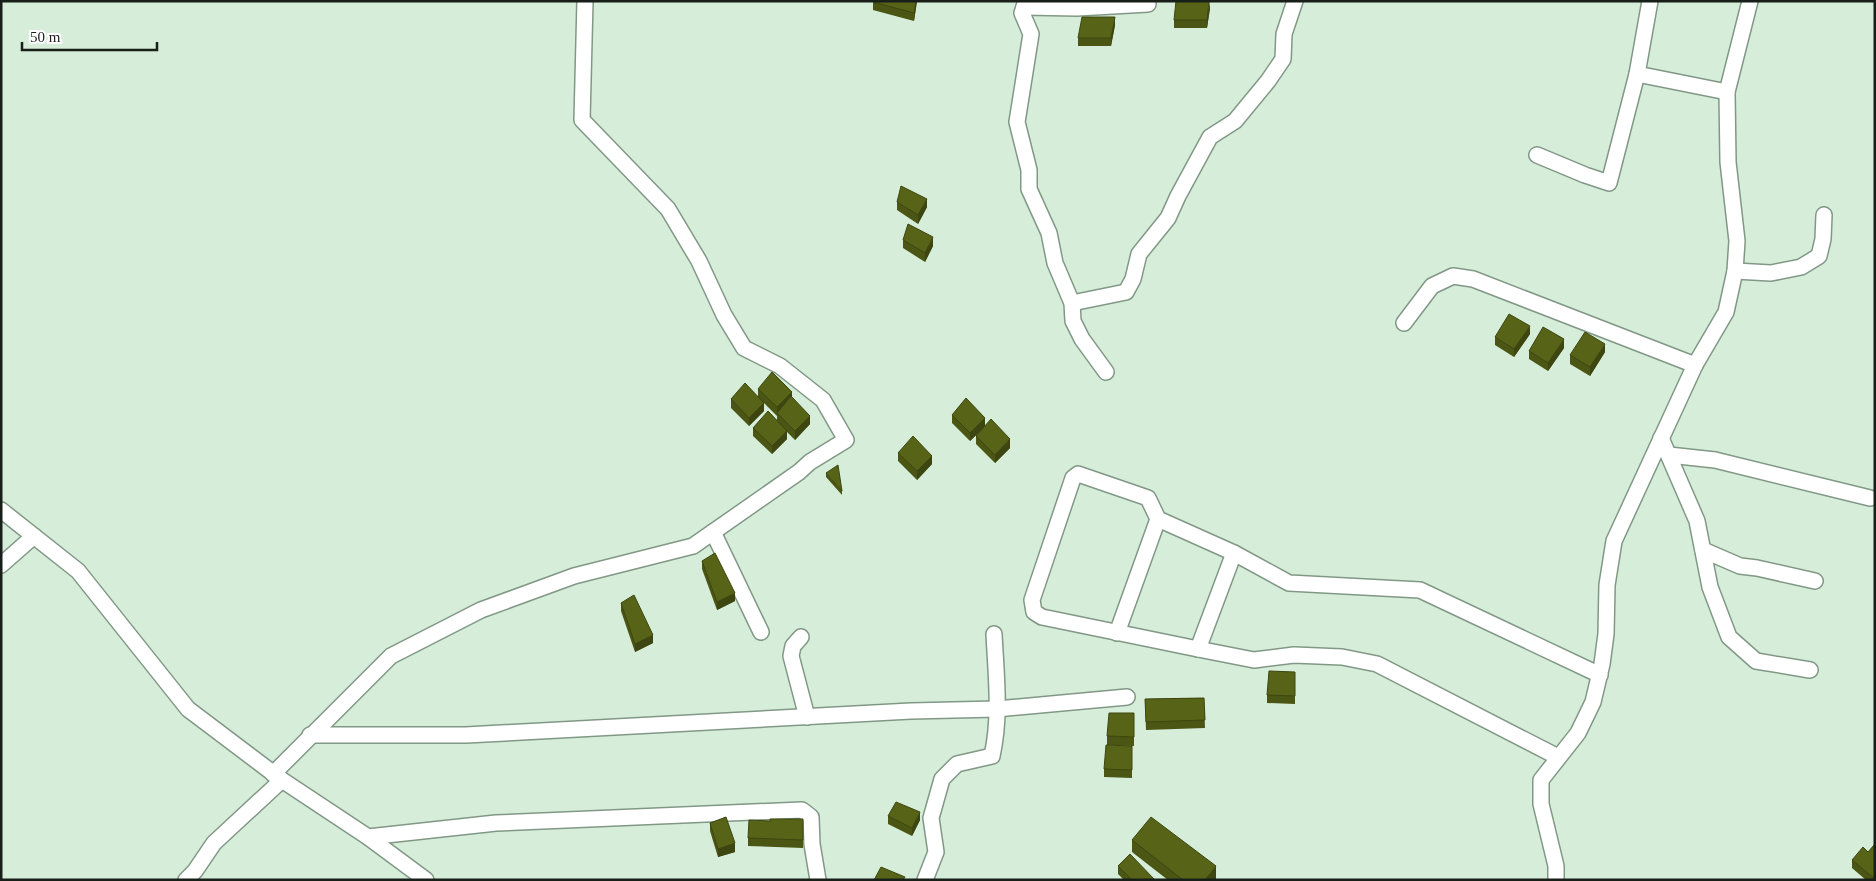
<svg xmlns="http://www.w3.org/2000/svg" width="1876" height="881" font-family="'Times New Roman',serif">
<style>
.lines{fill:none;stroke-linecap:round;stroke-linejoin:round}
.minor-casing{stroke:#829886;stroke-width:18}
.minor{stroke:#fff;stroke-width:15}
.wall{fill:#4b5614}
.shaded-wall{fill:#3d4610}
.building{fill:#576417;stroke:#3d4610}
</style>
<rect width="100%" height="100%" fill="#d5edd9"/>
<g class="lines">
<defs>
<g id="minor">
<path d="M1026,1L1022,13L1031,34L1017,122L1029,170V189L1049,233L1055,263L1072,303L1073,321L1082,339L1106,372"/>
<path d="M1024,7L1077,8L1148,4"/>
<path d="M1637,74L1727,92"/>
<path d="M1537,155L1585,175L1609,183L1637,74L1650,1"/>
<path d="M1735,271L1771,273L1801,267L1819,256L1823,239L1824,215"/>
<path d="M1072,303L1126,292L1133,279L1139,254L1168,218L1178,196L1210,137L1235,121L1268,81L1283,59L1284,34L1295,1"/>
<path d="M1404,323L1432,286L1453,276L1473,279L1695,365L1726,312L1735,271L1737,241L1728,162L1727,92L1750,1"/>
<path d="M1661,438L1697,521L1710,587L1729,637L1756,661L1810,670"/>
<path d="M1669,455L1715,460L1870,498"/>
<path d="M1,510L78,571L188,709L282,780L368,837L426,880"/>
<path d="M713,532L761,632"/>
<path d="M1703,550L1740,566L1757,568L1815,581"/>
<path d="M1,565L34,536"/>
<path d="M1117,633L1158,519"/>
<path d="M801,637L793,646L791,656L807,717"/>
<path d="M1198,649L1042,617L1034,612L1032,600L1073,478L1078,474L1148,498L1158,519L1234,553"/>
<path d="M310,735H466L911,711L997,709L1127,697"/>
<path d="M1558,757L1377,664L1342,657L1294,655L1254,660L1198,649L1234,553L1289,583L1420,590L1600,675"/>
<path d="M273,774L391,656L481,610L574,576L693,546L799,472L810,462L846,440L823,400L780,366L744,348L724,315L699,261L668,209L582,120L585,1"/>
<path d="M368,837L496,823L802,810L811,817L812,844L818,880"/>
<path d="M186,880L195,871L214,843L282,780"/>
<path d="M925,880L936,852L931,818L942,779L957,764L992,756C1001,716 996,674 994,634"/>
<path d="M1556,880V866L1541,804V780L1578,733L1593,702L1602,664L1606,634L1607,585L1614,541L1695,365"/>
</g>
</defs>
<use href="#minor" class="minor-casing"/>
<use href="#minor" class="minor"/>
</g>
<g class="wall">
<path d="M873,1H917L914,21L873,10Z"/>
<path d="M1210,8L1207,28H1174V20Z"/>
<path d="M1115,25L1111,46H1078V38Z"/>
<path d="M897,202L927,207L918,224L897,210Z"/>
<path d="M903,240L933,246L925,262L903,248Z"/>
<path d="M1530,334L1514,357L1495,345V337Z"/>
<path d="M1564,348L1548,371L1529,359V351Z"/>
<path d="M1605,352L1590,376L1570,364V355Z"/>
<path d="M758,389L792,397L810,424L795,440L787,432V439L772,454L753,436V428L777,420V416L764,403V411L749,426L731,408V399L758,396Z"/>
<path d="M952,415L985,426L1010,448L995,463L976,444V436L985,427L970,441L952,423Z"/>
<path d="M898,453L932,464L917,480L898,461Z"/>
<path d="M826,473L842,491V495L826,477Z"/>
<path d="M702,561L735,601L717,610L702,569Z"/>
<path d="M621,603L653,643L635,652L621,611Z"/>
<path d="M1295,672V704L1267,703V695Z"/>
<path d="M1204,698L1205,728L1146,730L1145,699Z"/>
<path d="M1134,713V746L1107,745V736Z"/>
<path d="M1132,746V778L1104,777V769Z"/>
<path d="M888,816L920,820L912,836L888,824Z"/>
<path d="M803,819V848L748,846V838L770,821Z"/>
<path d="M710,823L735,852L718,857L710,831Z"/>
<path d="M1132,840L1216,879L1215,880H1168L1132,852Z"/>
<path d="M1875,844V880H1866L1852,868V860L1868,852Z"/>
<path d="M1118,866L1155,880H1124L1118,874Z"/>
</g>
<g class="shaded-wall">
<path d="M916,1H917L914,21V13Z"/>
<path d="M1210,1V8L1207,28V20Z"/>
<path d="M1115,17V25L1111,46V38Z"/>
<path d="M927,199V207L918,224V215Z"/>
<path d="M933,237V246L925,262V253Z"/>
<path d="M1530,326V334L1514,357V349Z"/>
<path d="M1564,339V348L1548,371V363Z"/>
<path d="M1605,344V352L1590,376V367Z"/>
<path d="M792,392V400L777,413V407Z"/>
<path d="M764,403V411L749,426V418Z"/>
<path d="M810,416V424L795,440V431Z"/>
<path d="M985,418V426L970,441V433Z"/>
<path d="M787,431V439L772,454V446Z"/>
<path d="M1010,439V448L995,463V455Z"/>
<path d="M932,456V464L917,480V471Z"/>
<path d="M735,593V601L717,610V602Z"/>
<path d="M653,635V643L635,652V644Z"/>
<path d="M920,812V820L912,836V828Z"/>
<path d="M735,843V852L718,857V849Z"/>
<path d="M1216,866V879L1215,880H1205Z"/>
</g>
<g class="building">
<path d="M873,1H916L914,13L873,2Z"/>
<path d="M1176,1H1209L1207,20H1174Z"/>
<path d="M1082,17H1115L1111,38H1078Z"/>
<path d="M901,186L927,199L918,215L897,202Z"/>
<path d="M908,224L933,237L925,253L903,240Z"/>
<path d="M1509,314L1530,326L1514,349L1495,337Z"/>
<path d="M1543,327L1564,339L1548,363L1529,351Z"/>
<path d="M1585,332L1605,344L1590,367L1570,355Z"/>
<path d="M772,372L792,392L777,407L758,389Z"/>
<path d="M745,383L764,403L749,418L731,399Z"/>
<path d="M791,396L810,416L795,431L777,413Z"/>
<path d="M966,398L985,418L970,433L952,415Z"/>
<path d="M768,411L787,431L772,446L753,428Z"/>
<path d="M991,419L1010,439L995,455L976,436Z"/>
<path d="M913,436L932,456L917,471L898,453Z"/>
<path d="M838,465L842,491L826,473Z"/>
<path d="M715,553L735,593L717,602L702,561Z"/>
<path d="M634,595L653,635L635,644L621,603Z"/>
<path d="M1269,671L1295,672V696L1267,695Z"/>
<path d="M1204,698L1205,720L1146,722L1145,699Z"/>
<path d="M1109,713H1134V737L1107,736Z"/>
<path d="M1106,745L1132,746V770L1104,769Z"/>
<path d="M896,802L920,812L912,828L888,816Z"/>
<path d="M726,817L735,843L718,849L710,823Z"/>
<path d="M1151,817L1216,866L1205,880H1183L1132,840Z"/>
<path d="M770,819H803V840L748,838L749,820L770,821Z"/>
<path d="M1875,844V879L1852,860L1863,847L1868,852Z"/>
<path d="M1130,854L1155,880H1132L1118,866Z"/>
<path d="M881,867L905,877L903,880H874Z"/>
</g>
<rect width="1876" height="881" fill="none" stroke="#171f18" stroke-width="5"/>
<path d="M22 42v8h135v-8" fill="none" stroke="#171f18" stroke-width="2.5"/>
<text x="30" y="42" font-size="15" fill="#171f18" stroke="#ffffff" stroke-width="4" paint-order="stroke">50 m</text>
</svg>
